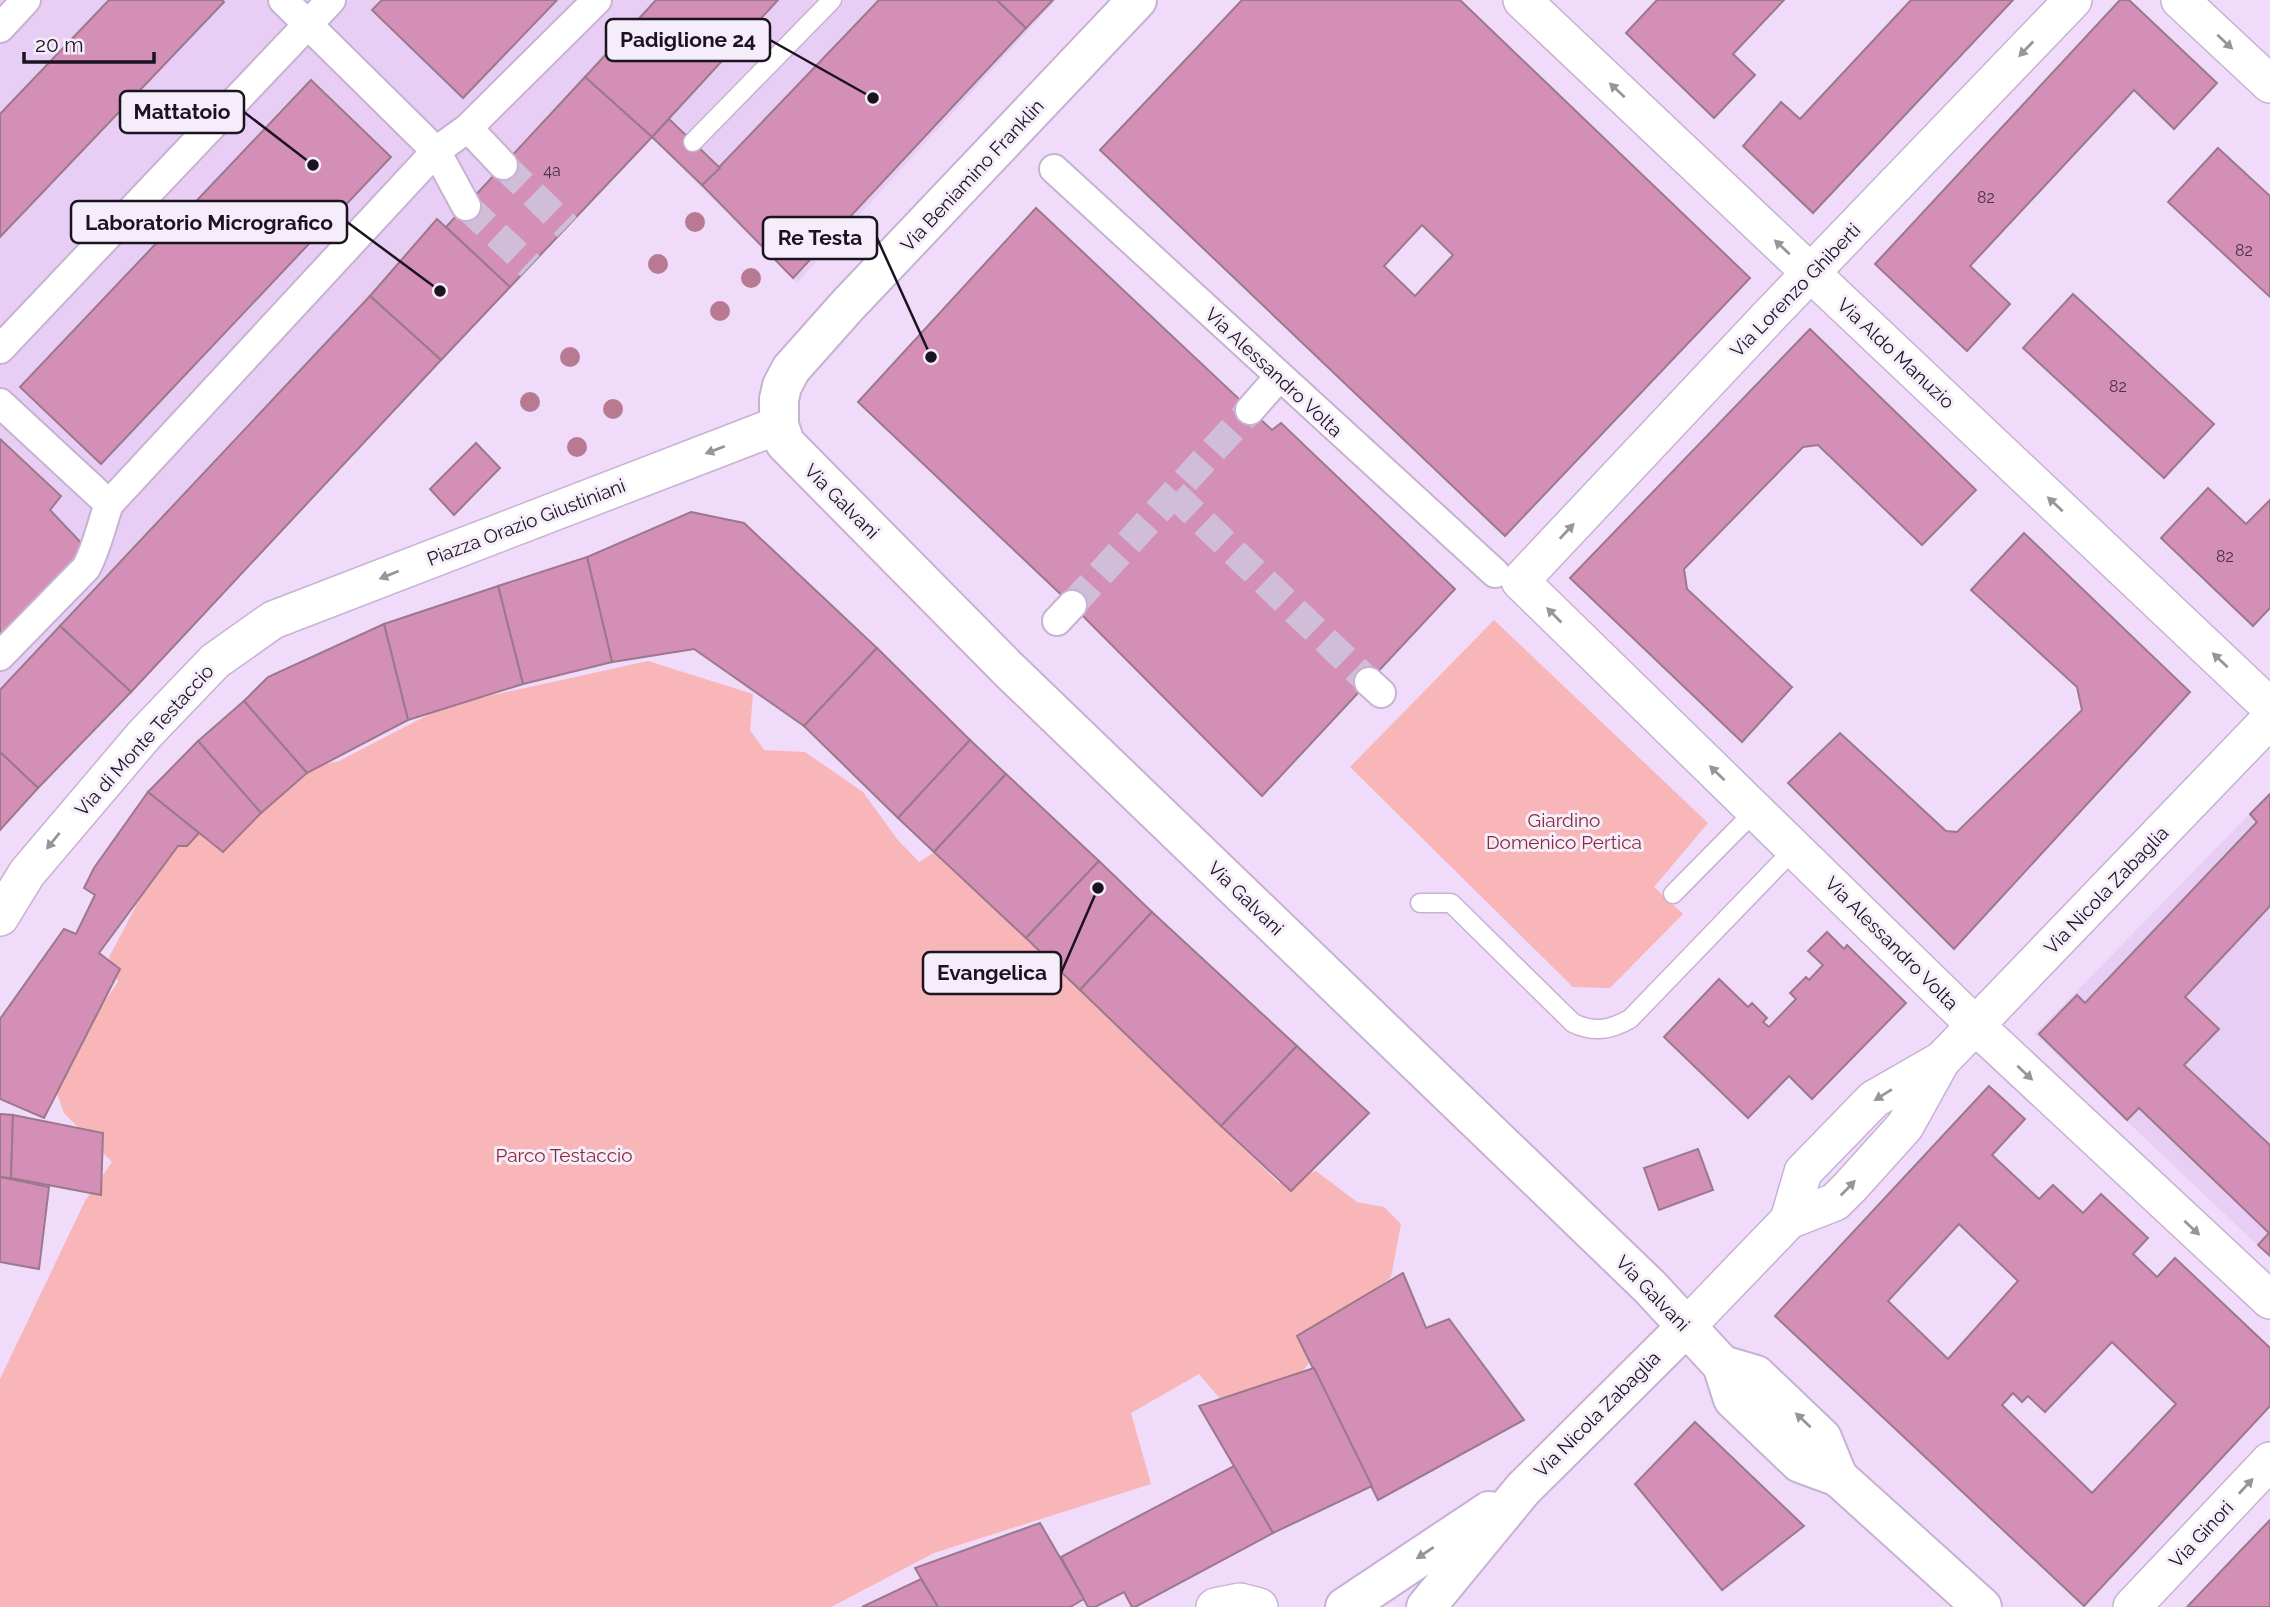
<svg xmlns="http://www.w3.org/2000/svg" width="2270" height="1607" font-family="Raleway,sans-serif">
<style>
.built{fill:#e8cef5}
.green{fill:#f8b6b9}
.building{fill:#d48fb6;stroke:#9b798b;stroke-width:2;fill-rule:evenodd}
.lines{fill:none;stroke-linecap:round;stroke-linejoin:round}
.pedestrian-tunnel{stroke:#d0bdda;stroke-width:28;stroke-dasharray:28 14;stroke-linecap:butt}
.service-casing{stroke:#c6b2d1;stroke-width:21}
.pedestrian-casing{stroke:#c6b2d1;stroke-width:32}
.minor-casing{stroke:#c6b2d1;stroke-width:40}
.tertiary-casing{stroke:#c6b2d1;stroke-width:42}
.service{stroke:#fff;stroke-width:18}
.pedestrian{stroke:#fff;stroke-width:28}
.minor{stroke:#fff;stroke-width:37}
.tertiary{stroke:#fff;stroke-width:38}
.tree{fill:#b77a91}
.oneway{fill:#98959a}
.labels{text-anchor:middle;dominant-baseline:central;stroke-width:6;stroke-linejoin:round;paint-order:stroke}
.number-label{font-size:16px;fill:#493245}
.street-label{font-size:19px;fill:#1b131f;stroke:#f6edfa}
.park-label{font-size:19px;fill:#892b3a;stroke:#f6edfa}
.leader{fill:none;stroke:#1b131f;stroke-width:2.5}
.callout-dot{fill:#1b131f;stroke:#f6edfa;stroke-width:2.5}
.callout{fill:#f6edfa;stroke:#1b131f;stroke-width:2.5}
.callout-label{font-size:21px;text-anchor:middle;font-weight:bold;fill:#1b131f}
</style>
<rect width="100%" height="100%" fill="#f0dbfb"/>
<g class="built">
<path d="M0,0H1056L797,283L652,138L236,579L0,825Z"/>
<path d="M2270,793V1257L2035,1034Z"/>
</g>
<g class="green">
<path d="M1494,620L1708,823L1654,887L1683,914L1610,988L1573,987L1350,767Z"/>
<path d="M648,661L753,694L750,730L764,750L805,752L863,792L897,839L919,862L943,847L1026,938L1279,1183L1316,1171L1357,1202L1384,1207L1401,1224L1391,1277L1354,1307L1301,1373L1222,1401L1199,1374L1131,1413L1151,1484L934,1553L831,1607H0V1379L85,1201L112,1162L64,1113L53,1083L72,1047L118,982L109,957L161,859L180,829L212,827L299,770L339,761L447,705Z"/>
</g>
<g class="building">
<path d="M109,0H222L224,2L0,237V114Z"/>
<path d="M382,0H557L463,98L372,10Z"/>
<path d="M656,0H778L652,137L585,77Z"/>
<path d="M879,0H997L1026,28L793,278L702,185Z"/>
<path d="M997,0H1053L1026,28Z"/>
<path d="M1242,0H1460L1750,278L1505,536L1100,150ZM1422,225L1453,255L1415,296L1384,266Z"/>
<path d="M1657,0H1784L1733,54L1755,75L1714,118L1626,33Z"/>
<path d="M1911,0H2013L1813,213L1743,146L1781,102L1800,119Z"/>
<path d="M2120,0H2129L2217,83L2174,129L2134,90L1970,266L2010,304L1967,351L1875,264Z"/>
<path d="M585,77L652,137L510,287L446,227Z"/>
<path d="M311,80L391,157L101,464L20,387Z"/>
<path d="M669,119L720,168L702,185L652,137Z"/>
<path d="M2218,148L2270,196V297L2168,202Z"/>
<path d="M1036,208L1272,430L1281,423L1455,589L1262,796L1072,605L858,402Z"/>
<path d="M437,219L510,287L441,360L370,296Z"/>
<path d="M2073,294L2214,424L2164,478L2023,348Z"/>
<path d="M370,296L441,360L131,692L60,626Z"/>
<path d="M1810,329L1976,490L1922,545L1818,445L1803,447L1684,569L1687,589L1792,687L1742,742L1570,578Z"/>
<path d="M0,439L61,496L50,510L86,548L0,635Z"/>
<path d="M476,443L500,468L454,515L430,489Z"/>
<path d="M2208,488L2246,524L2270,500V608L2253,626L2161,538Z"/>
<path d="M691,512L744,523L877,648L804,726L694,649L612,662L587,557Z"/>
<path d="M2024,533L2190,692L1954,949L1788,783L1840,733L1946,831L1957,832L2082,710L2077,687L1971,590Z"/>
<path d="M587,557L612,662L523,684L498,586Z"/>
<path d="M498,586L523,684L408,720L384,624Z"/>
<path d="M384,624L408,720L307,773L244,701L268,677Z"/>
<path d="M60,626L131,692L38,788L0,752V690Z"/>
<path d="M877,648L970,740L898,818L804,726Z"/>
<path d="M244,701L307,773L261,813L198,741Z"/>
<path d="M970,740L1006,774L934,852L898,818Z"/>
<path d="M198,741L261,813L223,852L148,792Z"/>
<path d="M0,752L38,788L0,830Z"/>
<path d="M1006,774L1099,861L1026,938L934,852Z"/>
<path d="M148,792L199,833L187,846H178L99,953L120,969L44,1118L0,1099V1019L64,929L76,934L95,895L84,888L94,868Z"/>
<path d="M2270,794V906L2185,997L2219,1029L2184,1065L2270,1145V1256L2258,1245L2269,1233L2139,1108L2127,1120L2039,1034L2077,995L2085,1003L2257,822L2250,814Z"/>
<path d="M1099,861L1152,912L1080,990L1026,938Z"/>
<path d="M1152,912L1297,1046L1221,1126L1080,990Z"/>
<path d="M1827,932L1844,949L1847,945L1906,1003L1812,1099L1789,1076L1748,1118L1664,1037L1719,979L1748,1007L1752,1003L1767,1018L1763,1022L1769,1027L1796,999L1790,993L1806,977L1809,980L1823,965L1808,951Z"/>
<path d="M1297,1046L1369,1113L1291,1191L1221,1126Z"/>
<path d="M1989,1086L2025,1119L1992,1155L2039,1199L2053,1185L2083,1213L2101,1194L2148,1238L2133,1254L2157,1277L2175,1258L2270,1348V1406L2084,1606L1775,1316ZM1959,1224L2018,1281L1948,1359L1888,1301ZM2112,1342L2176,1404L2092,1493L2002,1405L2013,1393L2022,1402L2028,1396L2045,1412Z"/>
<path d="M0,1114L13,1115L11,1178L0,1177Z"/>
<path d="M13,1115L103,1133L101,1195L11,1178Z"/>
<path d="M1698,1149L1713,1190L1659,1210L1644,1168Z"/>
<path d="M0,1177L49,1187L39,1269L0,1262Z"/>
<path d="M1403,1273L1426,1328L1449,1319L1524,1420L1378,1500L1297,1336Z"/>
<path d="M1314,1368L1372,1486L1273,1533L1199,1406Z"/>
<path d="M1695,1422L1804,1526L1722,1590L1635,1484Z"/>
<path d="M1234,1466L1273,1533L1135,1607H1132L1124,1592L1095,1607H1088L1061,1557Z"/>
<path d="M2270,1520V1607H2187L2244,1547Z"/>
<path d="M1040,1523L1084,1599L1070,1607H938L915,1568Z"/>
<path d="M921,1579L938,1607H862Z"/>
</g>
<g class="lines">
<g class="pedestrian-tunnel">
<path d="M503,165L567,227"/>
<path d="M466,206L530,266"/>
<path d="M1174,494L1369,682"/>
<path d="M1072,605L1250,410"/>
</g>
<defs>
<g id="service">
<path d="M693,142L832,0"/>
<path d="M1673,894L1756,810"/>
<path d="M1420,903H1451L1573,1023C1594,1033 1610,1030 1630,1019L1795,848"/>
</g>
<g id="pedestrian">
<path d="M283,0L436,151L466,206"/>
<path d="M0,28L26,0"/>
<path d="M468,128L503,165"/>
<path d="M1054,169L1495,573"/>
<path d="M0,349L331,0"/>
<path d="M0,403L109,504"/>
<path d="M1250,410L1279,377"/>
<path d="M1057,621L1072,605"/>
<path d="M0,656L86,568C97,548 101,526 109,504L436,151L468,128L597,0"/>
<path d="M1369,682L1381,693"/>
</g>
<g id="minor">
<path d="M1522,0L2270,707"/>
<path d="M2073,0L1771,314L1520,581L1976,1026L2270,1300"/>
<path d="M2180,0L2270,84"/>
<path d="M0,917L27,873L145,734L215,661L273,620L779,425"/>
<path d="M1789,1220L1803,1172L1874,1099L1942,1060L2270,719"/>
<path d="M1686,1327L1789,1220L1835,1202L1850,1187L1905,1126L1941,1061"/>
<path d="M1215,1607L1240,1602L1259,1607"/>
<path d="M2132,1607L2270,1461"/>
</g>
<g id="tertiary">
<path d="M1137,0L847,306L791,369L782,386L779,399V425L785,443L1008,669L1650,1287L1722,1365L1733,1399L1800,1463L1838,1477L1982,1607"/>
<path d="M1722,1365L1756,1375L1822,1438L1838,1477"/>
<path d="M1345,1607L1489,1511"/>
<path d="M1426,1607L1523,1489L1686,1327"/>
</g>
</defs>
<use href="#service" class="service-casing"/>
<use href="#pedestrian" class="pedestrian-casing"/>
<use href="#minor" class="minor-casing"/>
<use href="#tertiary" class="tertiary-casing"/>
<use href="#service" class="service"/>
<use href="#pedestrian" class="pedestrian"/>
<use href="#minor" class="minor"/>
<use href="#tertiary" class="tertiary"/>
</g>
<g class="tree">
<circle cx="695" cy="222" r="10"/>
<circle cx="658" cy="264" r="10"/>
<circle cx="751" cy="278" r="10"/>
<circle cx="720" cy="311" r="10"/>
<circle cx="570" cy="357" r="10"/>
<circle cx="530" cy="402" r="10"/>
<circle cx="613" cy="409" r="10"/>
<circle cx="577" cy="447" r="10"/>
</g>
<defs><path id="oneway-solid" d="M-6-.8H1V-3.2L6.5 0L1 3.2V.8H-6Z" transform="scale(1.75)"/></defs>
<g class="oneway">
<use href="#oneway-solid" transform="translate(2225 42) rotate(43)"/>
<use href="#oneway-solid" transform="translate(2026 49) rotate(134)"/>
<use href="#oneway-solid" transform="translate(1617 90) rotate(-137)"/>
<use href="#oneway-solid" transform="translate(1782 247) rotate(-137)"/>
<use href="#oneway-solid" transform="translate(715 450) rotate(159)"/>
<use href="#oneway-solid" transform="translate(2055 504) rotate(-137)"/>
<use href="#oneway-solid" transform="translate(1567 531) rotate(-47)"/>
<use href="#oneway-solid" transform="translate(389 575) rotate(158)"/>
<use href="#oneway-solid" transform="translate(1554 615) rotate(-135)"/>
<use href="#oneway-solid" transform="translate(2220 660) rotate(-137)"/>
<use href="#oneway-solid" transform="translate(1717 773) rotate(-136)"/>
<use href="#oneway-solid" transform="translate(53 841) rotate(129)"/>
<use href="#oneway-solid" transform="translate(2025 1073) rotate(43)"/>
<use href="#oneway-solid" transform="translate(1883 1095) rotate(148)"/>
<use href="#oneway-solid" transform="translate(1848 1188) rotate(-46)"/>
<use href="#oneway-solid" transform="translate(2192 1228) rotate(43)"/>
<use href="#oneway-solid" transform="translate(1803 1420) rotate(-137)"/>
<use href="#oneway-solid" transform="translate(2246 1486) rotate(-47)"/>
<use href="#oneway-solid" transform="translate(1425 1553) rotate(146)"/>
</g>
<g class="labels">
<g class="number-label">
<text x="552" y="170">4a</text>
<text x="1986" y="197">82</text>
<text x="2244" y="250">82</text>
<text x="2118" y="386">82</text>
<text x="2225" y="556">82</text>
</g>
<g class="street-label">
<text transform="translate(972 175) rotate(-47)">Via Beniamino Franklin</text>
<text transform="translate(1795 290) rotate(-46)">Via Lorenzo Ghiberti</text>
<text transform="translate(1896 353) rotate(43)">Via Aldo Manuzio</text>
<text transform="translate(1274 372) rotate(43)">Via Alessandro Volta</text>
<text transform="translate(842 501) rotate(45)">Via Galvani</text>
<text transform="translate(526 522) rotate(-21)">Piazza Orazio Giustiniani</text>
<text transform="translate(144 740) rotate(-48)">Via di Monte Testaccio</text>
<text transform="translate(2106 890) rotate(-46)">Via Nicola Zabaglia</text>
<text transform="translate(1246 898) rotate(44)">Via Galvani</text>
<text transform="translate(1892 943) rotate(45)">Via Alessandro Volta</text>
<text transform="translate(1653 1293) rotate(46)">Via Galvani</text>
<text transform="translate(1597 1414) rotate(-45)">Via Nicola Zabaglia</text>
<text transform="translate(2201 1534) rotate(-47)">Via Ginori</text>
</g>
<g class="park-label">
<text x="1564" y="820">Giardino<tspan x="1564" dy="22">Domenico Pertica</tspan></text>
<text x="564" y="1155">Parco Testaccio</text>
</g>
</g>
<path class="leader" d="M873 98L770 40M313 165L244 112M440 291L347 222M931 357L877 238M1098 888L1061 973"/>
<g class="callout-dot">
<circle cx="873" cy="98" r="7"/>
<circle cx="313" cy="165" r="7"/>
<circle cx="440" cy="291" r="7"/>
<circle cx="931" cy="357" r="7"/>
<circle cx="1098" cy="888" r="7"/>
</g>
<g class="callout">
<rect x="606" y="19" width="164" height="42" rx="7"/>
<rect x="120" y="91" width="124" height="42" rx="7"/>
<rect x="71" y="201" width="276" height="42" rx="7"/>
<rect x="763" y="217" width="114" height="42" rx="7"/>
<rect x="923" y="952" width="138" height="42" rx="7"/>
</g>
<g class="callout-label">
<text x="688" y="47">Padiglione 24</text>
<text x="182" y="119">Mattatoio</text>
<text x="209" y="230">Laboratorio Micrografico</text>
<text x="820" y="245">Re Testa</text>
<text x="992" y="980">Evangelica</text>
</g>
<path d="M24 52v10h130v-10" fill="none" stroke="#1b131f" stroke-width="3.5"/>
<text x="35" y="52" font-size="21" fill="#1b131f" stroke="#f6edfa" stroke-width="5" paint-order="stroke">20 m</text>
</svg>
